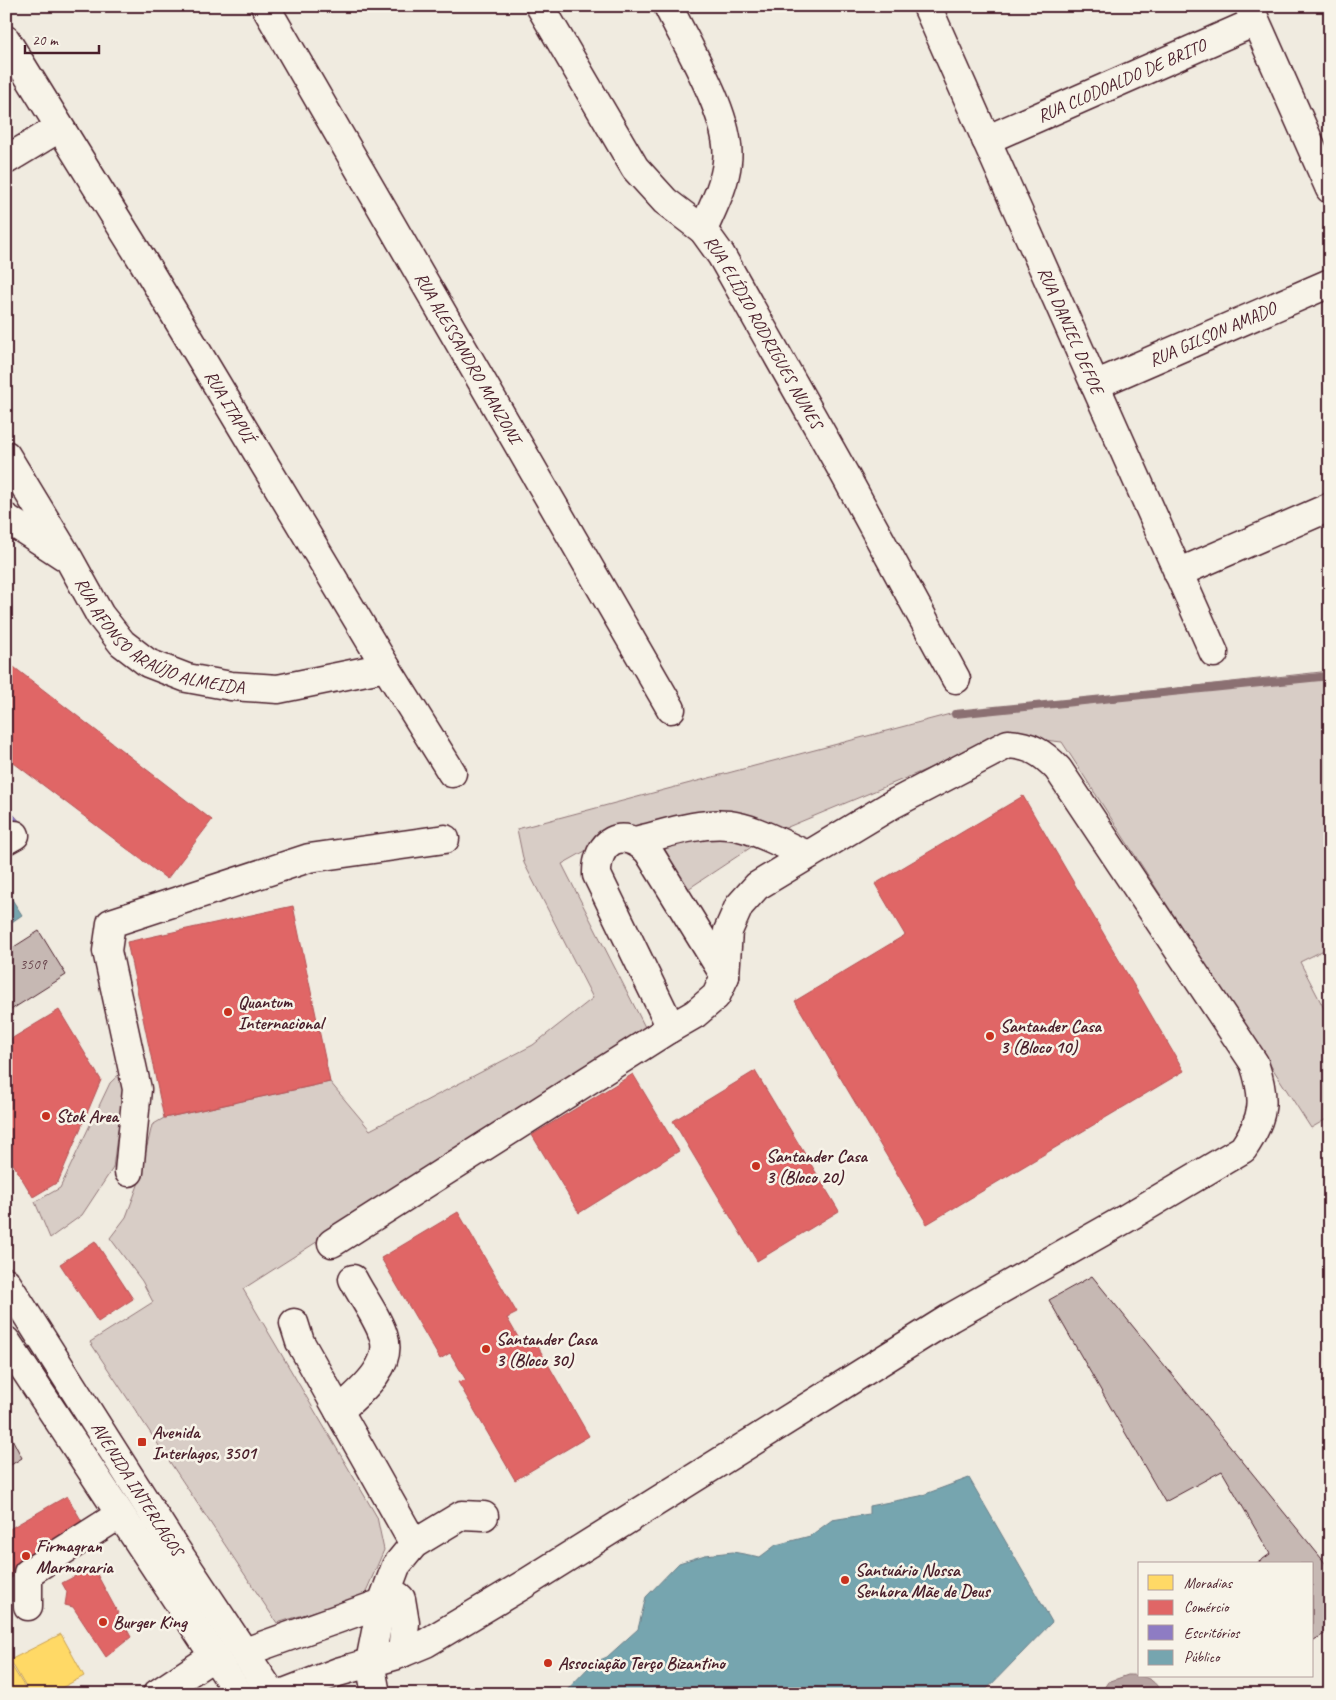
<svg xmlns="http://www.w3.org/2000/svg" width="1336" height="1700" font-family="Caveat,sans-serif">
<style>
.green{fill:#d8cdc6;stroke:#917678}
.water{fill:#b7a4a2;stroke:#8b6f72}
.homes{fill:#ffd966;stroke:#c9a154}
.shops{fill:#e06666;stroke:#b35154}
.offices{fill:#8e7cc3;stroke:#7a6095}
.public{fill:#76a5af;stroke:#697d87}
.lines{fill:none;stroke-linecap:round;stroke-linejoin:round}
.stream{stroke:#8b6f72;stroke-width:8}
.building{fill:#c6b8b3;stroke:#4a1f2b}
.minor-casing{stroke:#4a1f2b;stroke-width:31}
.major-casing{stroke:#4a1f2b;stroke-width:31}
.minor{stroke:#f7f3e8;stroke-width:28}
.major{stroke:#f7f3e8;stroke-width:28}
.poi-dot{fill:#c8321e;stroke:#f7f3e8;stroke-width:2}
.labels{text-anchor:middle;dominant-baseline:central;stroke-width:5;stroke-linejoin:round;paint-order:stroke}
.number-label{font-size:15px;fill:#69454d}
.street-label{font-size:18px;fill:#4a1f2b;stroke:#f7f3e8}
.poi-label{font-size:18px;font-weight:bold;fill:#4a1f2b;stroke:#f7f3e8;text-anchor:start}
</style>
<rect width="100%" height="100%" fill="#f0ebe0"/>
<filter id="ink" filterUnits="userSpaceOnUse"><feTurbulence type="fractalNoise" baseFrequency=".02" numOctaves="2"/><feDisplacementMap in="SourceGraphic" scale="10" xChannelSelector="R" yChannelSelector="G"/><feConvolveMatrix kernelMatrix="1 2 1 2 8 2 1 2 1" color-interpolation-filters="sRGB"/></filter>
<g filter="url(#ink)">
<g class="green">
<path d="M1330,671V947L1300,962L1330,1020V1117L1311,1128L1062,742L1007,736L771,834L688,889L654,831L626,828L562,864L647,1031L243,1289L377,1517L384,1550L364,1596L277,1623L90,1342L153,1302L142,1281L110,1238L126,1217L138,1185L152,1125L164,1118L330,1082L370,1130L533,1045L593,998L524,863L517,829L954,713Z"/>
<path d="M133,1061L144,1088L118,1129L113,1168L82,1215L50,1238L35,1202L60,1188L110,1083Z"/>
</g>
<path class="water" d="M1128,1675C1142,1675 1156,1678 1161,1694H1100L1108,1682Z"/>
<g class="homes">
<path d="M61,1634L84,1676L50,1694H30L10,1660Z"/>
<path d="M6,1657L29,1694H6Z"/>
</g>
<g class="shops">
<path d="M6,661L212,820L167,879L6,757Z"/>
<path d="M1023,796L1184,1071L927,1224L795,1001L905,935L875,884Z"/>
<path d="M293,906L330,1082L164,1118L127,942Z"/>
<path d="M59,1010L101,1080L58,1182L33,1197L6,1152V1042Z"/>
<path d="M755,1071L839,1211L757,1261L673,1121Z"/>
<path d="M633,1074L679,1151L579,1213L532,1135Z"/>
<path d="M458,1212L517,1313L507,1318L522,1344L533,1338L589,1436L515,1480L458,1382L466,1380L450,1353L440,1359L381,1258Z"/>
<path d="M95,1241L133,1299L98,1322L60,1264Z"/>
<path d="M67,1496L87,1530L6,1581V1531Z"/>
<path d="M93,1567L131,1637L106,1657L73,1607L65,1605L67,1592L62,1583Z"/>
</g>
<path class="offices" d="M6,806L23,825L6,835Z"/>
<g class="public">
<path d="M6,890L22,915L6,926Z"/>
<path d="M969,1478L1052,1622L982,1694H563L593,1663L607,1657L638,1629L646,1597L679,1563L705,1555L733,1552L760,1557L776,1545L810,1536L832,1520L869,1514V1506L920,1496Z"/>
</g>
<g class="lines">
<path class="stream" d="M955,714L1330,676"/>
</g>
<g class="building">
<path d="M39,931L66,975L6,1013V952Z"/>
<path d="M1092,1276L1330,1569V1631L1312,1641V1564H1256L1270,1554L1222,1471L1165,1502L1049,1300Z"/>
<path d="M6,1427L22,1458L6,1468Z"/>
</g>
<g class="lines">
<defs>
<g id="minor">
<path id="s1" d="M265,6L671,709"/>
<path id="s2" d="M540,6L635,168L665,201L703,230L721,255L845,475L956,679"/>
<path d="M668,6C687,46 733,119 727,162C725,185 712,209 703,230"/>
<path id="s3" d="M927,6L1214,653"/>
<path d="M1249,6L1330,189"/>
<path id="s4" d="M6,40L144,263L386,667L452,773"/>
<path id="s5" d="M986,140L1255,22"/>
<path d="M6,160L59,128"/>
<path id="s6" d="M1095,385L1330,283"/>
<path id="s7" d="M6,455L69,559L100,615L122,643L148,663L187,678L231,686L278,689L386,667"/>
<path d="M6,518L64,556"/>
<path d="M1178,573L1330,507"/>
<path d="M6,840L15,835"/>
<path d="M635,841C665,834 698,822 729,825C755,828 783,845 808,855"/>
<path d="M129,1172L137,1089L107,951L111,923L309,858L445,839"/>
<path d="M332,1243L669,1029L666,1017L597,875C596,841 622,826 648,851L725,976"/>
<path d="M294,1323L300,1342L414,1544"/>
<path d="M339,1411C357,1394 393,1367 384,1338C380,1321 361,1295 353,1279"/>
<path d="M28,1606V1573L119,1515"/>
<path d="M245,1652L399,1597L401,1599L405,1623L402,1653"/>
<path d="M157,1694L214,1656"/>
<path d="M281,1694L338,1672L397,1655L426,1643L523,1585L950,1318L1125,1219L1243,1149C1265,1117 1266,1099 1254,1063L1058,769C1043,753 1030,745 1008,744L893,804L757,886L739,906L728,931L725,976L716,996L695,1014L669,1029"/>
<path d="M376,1694L370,1662L381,1606L396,1566L414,1544L462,1515L484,1516"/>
</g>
<g id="major">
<path id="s8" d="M6,1282L171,1542L272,1694"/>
<path d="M6,1341L239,1694"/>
</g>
</defs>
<use href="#minor" class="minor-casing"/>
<use href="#major" class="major-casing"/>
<use href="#minor" class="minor"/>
<use href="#major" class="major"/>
</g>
</g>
<g class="poi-dot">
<circle cx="228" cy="1012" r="5"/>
<circle cx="990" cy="1036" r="5"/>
<circle cx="46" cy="1116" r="5"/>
<circle cx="756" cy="1166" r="5"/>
<circle cx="486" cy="1349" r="5"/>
<rect x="137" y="1437" width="10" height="10" rx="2.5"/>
<circle cx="26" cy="1556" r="5"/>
<circle cx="845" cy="1580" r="5"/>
<circle cx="103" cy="1622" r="5"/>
<circle cx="548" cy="1663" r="5"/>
</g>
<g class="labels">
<g class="number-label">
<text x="33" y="964">3509</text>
</g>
<g class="street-label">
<text stroke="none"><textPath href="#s5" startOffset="148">RUA CLODOALDO DE BRITO</textPath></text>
<text stroke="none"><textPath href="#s3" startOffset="355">RUA DANIEL DEFOE</textPath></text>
<text stroke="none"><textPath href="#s2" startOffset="399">RUA ELÍDIO RODRIGUES NUNES</textPath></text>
<text stroke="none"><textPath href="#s6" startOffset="128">RUA GILSON AMADO</textPath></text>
<text stroke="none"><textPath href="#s1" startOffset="406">RUA ALESSANDRO MANZONI</textPath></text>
<text stroke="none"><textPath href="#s4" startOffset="429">RUA ITAPUÍ</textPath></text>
<text stroke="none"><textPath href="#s7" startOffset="249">RUA AFONSO ARAÚJO ALMEIDA</textPath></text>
<text stroke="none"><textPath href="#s8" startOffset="245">AVENIDA INTERLAGOS</textPath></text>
</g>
<g class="poi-label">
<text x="238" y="1002">Quantum<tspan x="238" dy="21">Internacional</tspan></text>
<text x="1000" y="1026">Santander Casa<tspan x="1000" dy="21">3 (Bloco 10)</tspan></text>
<text x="56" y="1116">Stok Area</text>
<text x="766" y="1156">Santander Casa<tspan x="766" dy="21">3 (Bloco 20)</tspan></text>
<text x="496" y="1339">Santander Casa<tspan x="496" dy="21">3 (Bloco 30)</tspan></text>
<text x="152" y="1432">Avenida<tspan x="152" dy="21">Interlagos, 3501</tspan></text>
<text x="36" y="1546">Firmagran<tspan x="36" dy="21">Marmoraria</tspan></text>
<text x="855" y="1570">Santuário Nossa<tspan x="855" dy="21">Senhora Mãe de Deus</tspan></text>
<text x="113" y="1622">Burger King</text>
<text x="558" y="1663">Associação Terço Bizantino</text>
</g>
</g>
<rect width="1336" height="1700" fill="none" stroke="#f7f3e8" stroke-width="25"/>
<rect x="12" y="12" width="1311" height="1675" fill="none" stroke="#4a1f2b" stroke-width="2" filter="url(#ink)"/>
<rect x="1138" y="1562" width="175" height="115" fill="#f7f3e8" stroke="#b29e9c"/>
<rect x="1148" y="1575" width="25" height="15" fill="#ffd966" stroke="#b29e9c"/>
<text x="1184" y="1588" font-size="15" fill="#4a1f2b">Moradias</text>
<rect x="1148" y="1600" width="25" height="15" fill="#e06666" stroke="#b29e9c"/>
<text x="1184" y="1612" font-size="15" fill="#4a1f2b">Comércio</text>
<rect x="1148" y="1625" width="25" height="15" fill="#8e7cc3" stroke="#b29e9c"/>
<text x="1184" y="1638" font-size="15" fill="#4a1f2b">Escritórios</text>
<rect x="1148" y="1650" width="25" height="15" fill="#76a5af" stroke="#b29e9c"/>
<text x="1184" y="1662" font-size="15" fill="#4a1f2b">Público</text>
<path d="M25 45v8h74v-8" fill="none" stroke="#4a1f2b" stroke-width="2.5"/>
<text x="32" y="45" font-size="15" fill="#4a1f2b" stroke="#f7f3e8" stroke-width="4" paint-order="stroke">20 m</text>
</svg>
